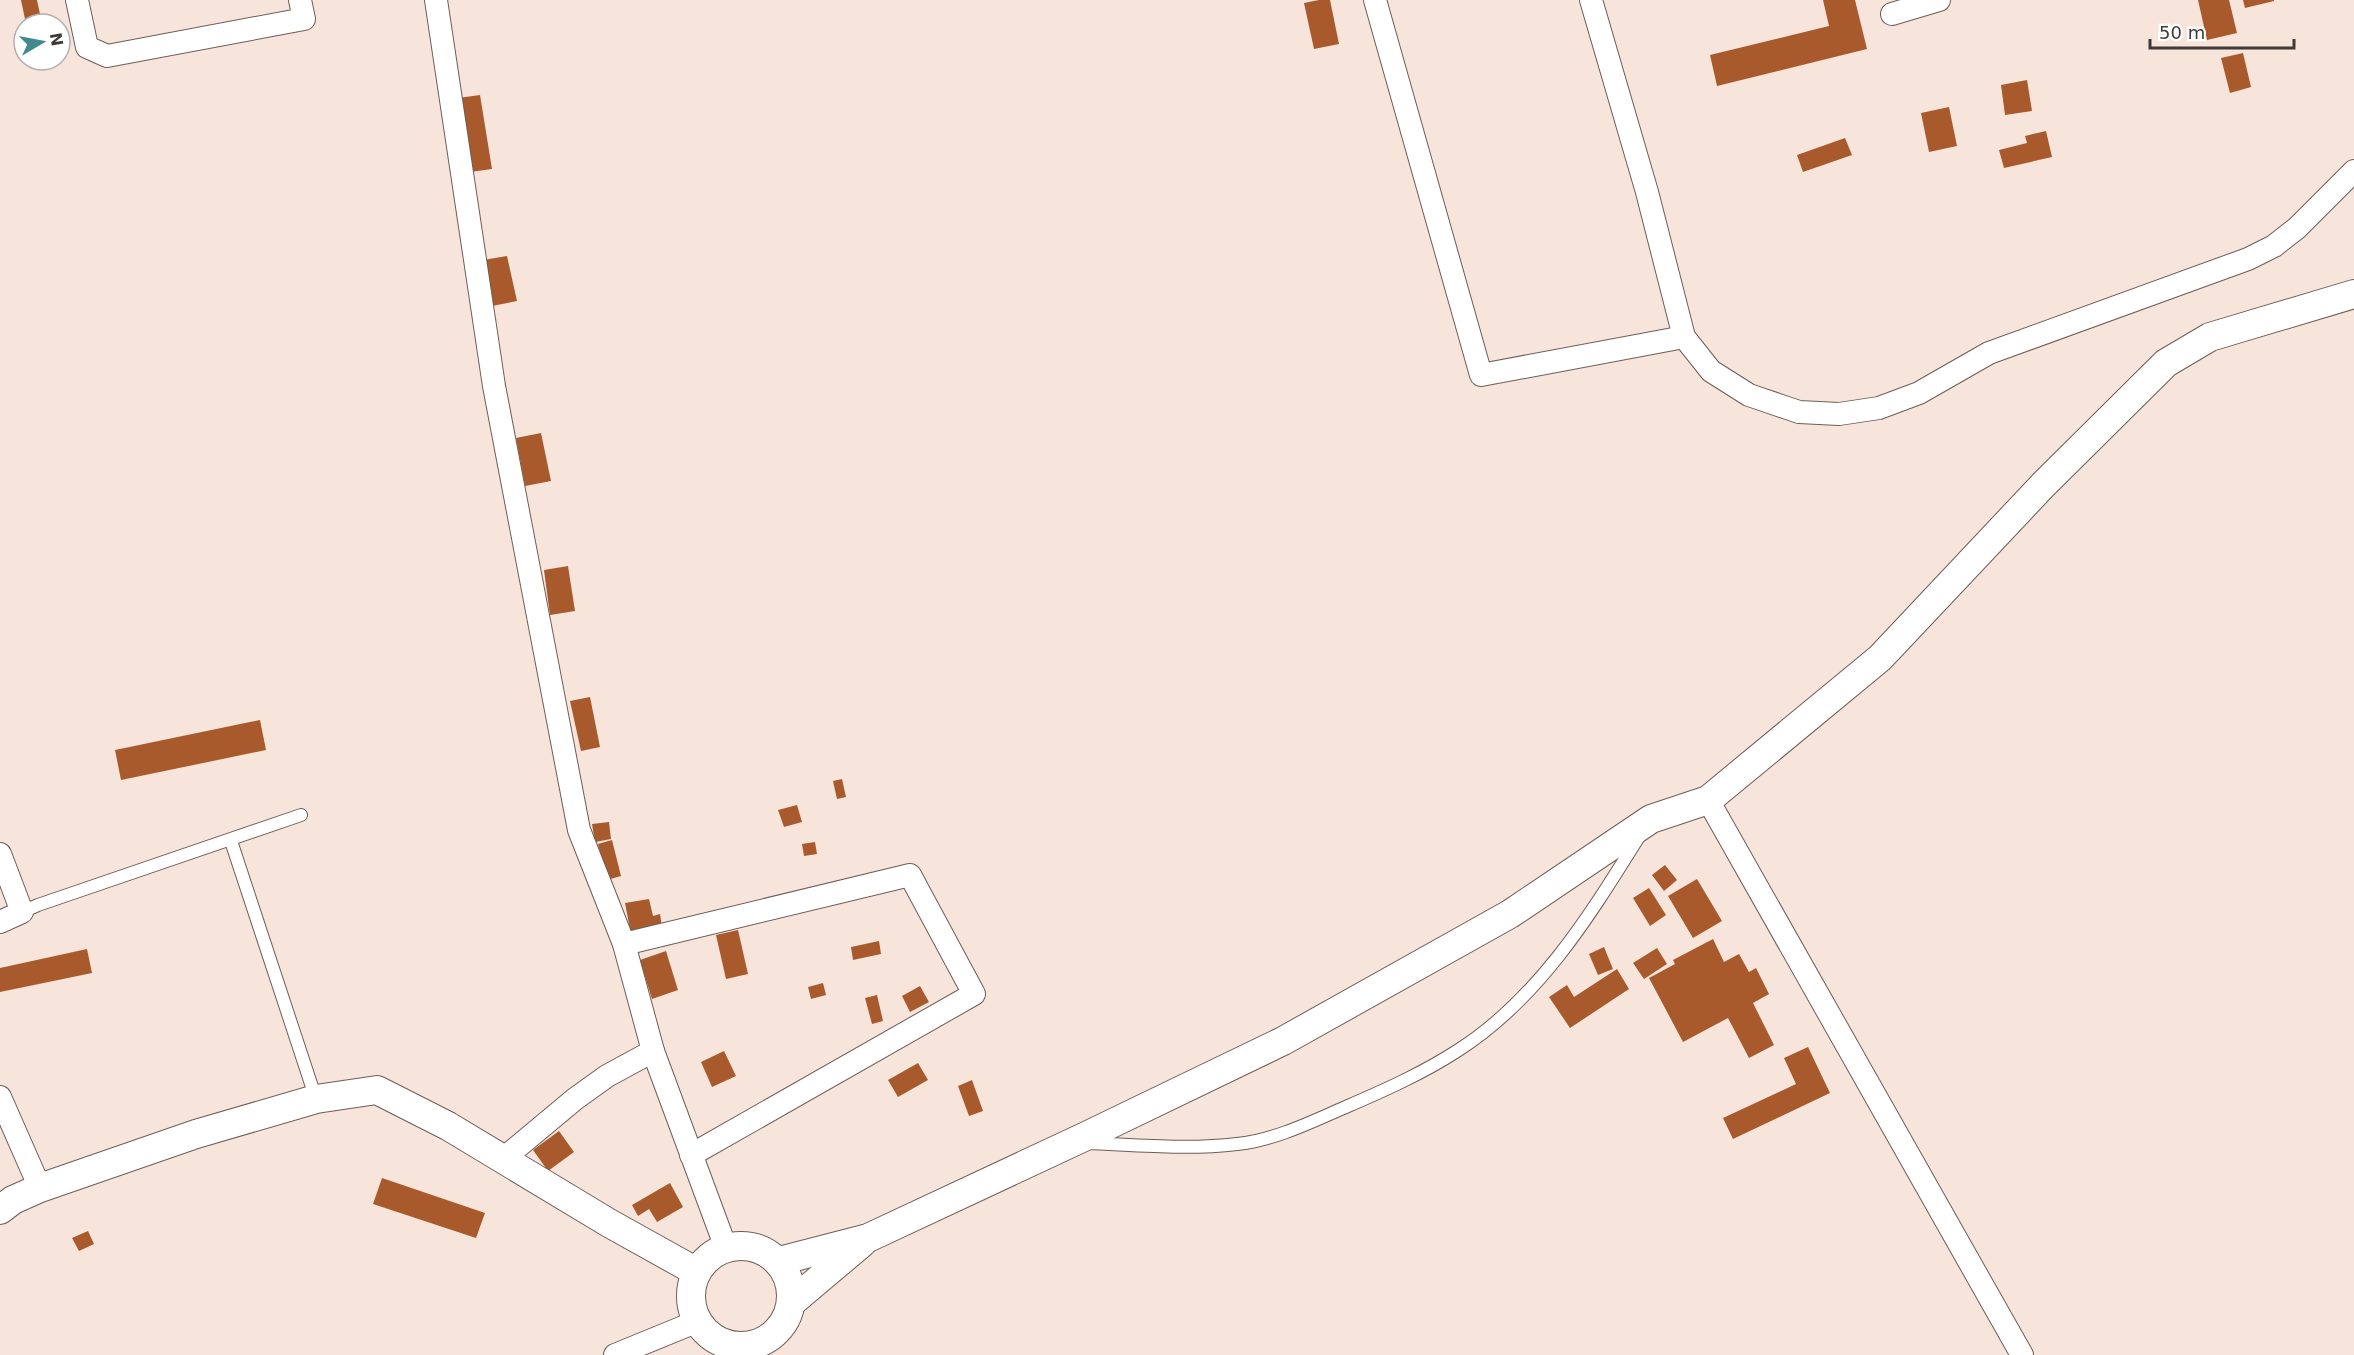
<svg xmlns="http://www.w3.org/2000/svg" width="2354" height="1355" font-family="'DejaVu Sans',sans-serif">
<style>
.building{fill:#a95a2c}
.lines{fill:none;stroke-linecap:round;stroke-linejoin:round}
.service-casing{stroke:#6d5e56;stroke-width:14}
.minor-casing{stroke:#6d5e56;stroke-width:24}
.tertiary-casing{stroke:#6d5e56;stroke-width:30}
.service{stroke:#fff;stroke-width:12}
.minor{stroke:#fff;stroke-width:22}
.tertiary{stroke:#fff;stroke-width:28}
</style>
<rect width="100%" height="100%" fill="#f7e5dc"/>
<g class="building">
<path d="M21,0H37L42,24H26Z"/>
<path d="M1319,0H1330L1339,44L1314,49L1304,3Z"/>
<path d="M1823,0H1855L1867,49L1717,86L1710,55L1829,26Z"/>
<path d="M2198,0H2229L2237,33L2207,40Z"/>
<path d="M2243,0H2274V1L2245,8Z"/>
<path d="M2243,53L2251,87L2230,93L2221,58Z"/>
<path d="M33,60H49L50,63L34,66Z"/>
<path d="M2027,80L2032,111L2005,115L2001,85Z"/>
<path d="M480,95L492,169L463,173L451,99Z"/>
<path d="M1949,107L1957,146L1929,152L1921,113Z"/>
<path d="M2046,131L2052,157L2004,168L1999,150L2027,143L2025,136Z"/>
<path d="M1845,138L1852,155L1803,172L1797,155Z"/>
<path d="M507,256L517,301L492,306L483,260Z"/>
<path d="M541,433L551,481L525,486L516,438Z"/>
<path d="M568,566L575,611L550,615L544,570Z"/>
<path d="M590,697L600,747L581,751L570,701Z"/>
<path d="M260,720L266,750L121,780L115,750Z"/>
<path d="M842,779L846,797L837,799L833,781Z"/>
<path d="M797,805L802,822L784,827L778,810Z"/>
<path d="M609,822L611,839L595,842L592,824Z"/>
<path d="M612,840L621,876L607,880L598,844Z"/>
<path d="M815,842L817,854L804,856L802,844Z"/>
<path d="M1665,865L1677,880L1664,891L1652,875Z"/>
<path d="M1697,879L1722,921L1693,938L1668,896Z"/>
<path d="M1649,888L1666,915L1650,926L1633,898Z"/>
<path d="M649,899L653,916L660,914L662,927L631,934L625,903Z"/>
<path d="M738,930L748,974L726,979L716,935Z"/>
<path d="M1713,939L1724,962L1739,954L1749,972L1756,968L1769,994L1753,1003L1774,1045L1749,1058L1728,1018L1683,1042L1649,978L1675,964L1673,960Z"/>
<path d="M879,941L881,954L853,960L851,947Z"/>
<path d="M1604,947L1613,969L1598,975L1589,954Z"/>
<path d="M1657,948L1667,964L1644,979L1633,963Z"/>
<path d="M87,949L92,973L0,992V968Z"/>
<path d="M666,951L678,990L652,999L640,960Z"/>
<path d="M1617,969L1629,989L1570,1028L1549,997L1567,985L1574,997Z"/>
<path d="M823,983L826,995L811,999L808,987Z"/>
<path d="M920,986L929,1002L910,1012L902,996Z"/>
<path d="M877,995L883,1021L872,1024L865,998Z"/>
<path d="M1808,1047L1830,1093L1733,1139L1723,1118L1796,1084L1784,1058Z"/>
<path d="M724,1051L736,1076L712,1087L701,1062Z"/>
<path d="M918,1063L928,1080L898,1097L888,1080Z"/>
<path d="M972,1080L983,1111L969,1116L958,1086Z"/>
<path d="M559,1131L574,1152L548,1171L533,1150Z"/>
<path d="M382,1178L485,1213L476,1238L373,1204Z"/>
<path d="M670,1183L683,1207L657,1222L649,1209L638,1216L632,1205Z"/>
<path d="M88,1231L94,1244L79,1251L72,1238Z"/>
</g>
<g class="lines">
<defs>
<g id="service">
<path d="M231,841L316,1099"/>
<path d="M22,912L38,905L301,815"/>
<path d="M1087,1143C1137,1145 1188,1150 1237,1144C1276,1140 1313,1121 1348,1106C1385,1090 1423,1073 1457,1051C1539,999 1590,915 1640,835"/>
</g>
<g id="minor">
<path d="M77,0L87,47L107,56L304,19L300,0"/>
<path d="M436,0L494,386L579,830L624,944L653,1051L726,1248"/>
<path d="M1375,0L1481,375L1684,337L1647,192L1591,0"/>
<path d="M1892,14L1939,0"/>
<path d="M1684,337L1711,371L1749,395L1799,412L1839,414L1879,408L1919,393L1989,353L2248,259L2274,246L2297,228L2354,171"/>
<path d="M1708,800L2022,1355"/>
<path d="M0,854L22,912L0,922"/>
<path d="M624,944L910,875L974,994L691,1155"/>
<path d="M0,1097L40,1188"/>
<path d="M503,1159L575,1099L607,1076L653,1051"/>
<path d="M615,1355L698,1321"/>
</g>
<g id="tertiary">
<path d="M0,1210L13,1200L40,1188L196,1134L316,1099L377,1090L448,1126L609,1223L697,1272"/>
<circle cx="741" cy="1296" r="50"/>
<path d="M779,1261L868,1238L1084,1137L1283,1041L1510,914L1651,819L1708,800L1880,658L2043,485L2166,363L2210,337L2354,294"/>
<path d="M792,1302L862,1243"/>
</g>
</defs>
<use href="#service" class="service-casing"/>
<use href="#minor" class="minor-casing"/>
<use href="#tertiary" class="tertiary-casing"/>
<use href="#service" class="service"/>
<use href="#minor" class="minor"/>
<use href="#tertiary" class="tertiary"/>
</g>
<g transform="translate(42 42) rotate(80)"><circle r="28" fill="#ffffff" stroke="#b3b0af" stroke-width="1.5"/>
<path d="M0-4.5L10 22L0 15L-10 22Z" fill="#41898f"/>
<text y="-9" font-size="16" font-weight="bold" text-anchor="middle" fill="#403936">N</text>
</g>
<path d="M2150 39v9h144v-9" fill="none" stroke="#403936" stroke-width="3"/>
<text x="2159" y="39" font-size="18" fill="#403936" stroke="#ffffff" stroke-width="4.5" paint-order="stroke">50 m</text>
</svg>
